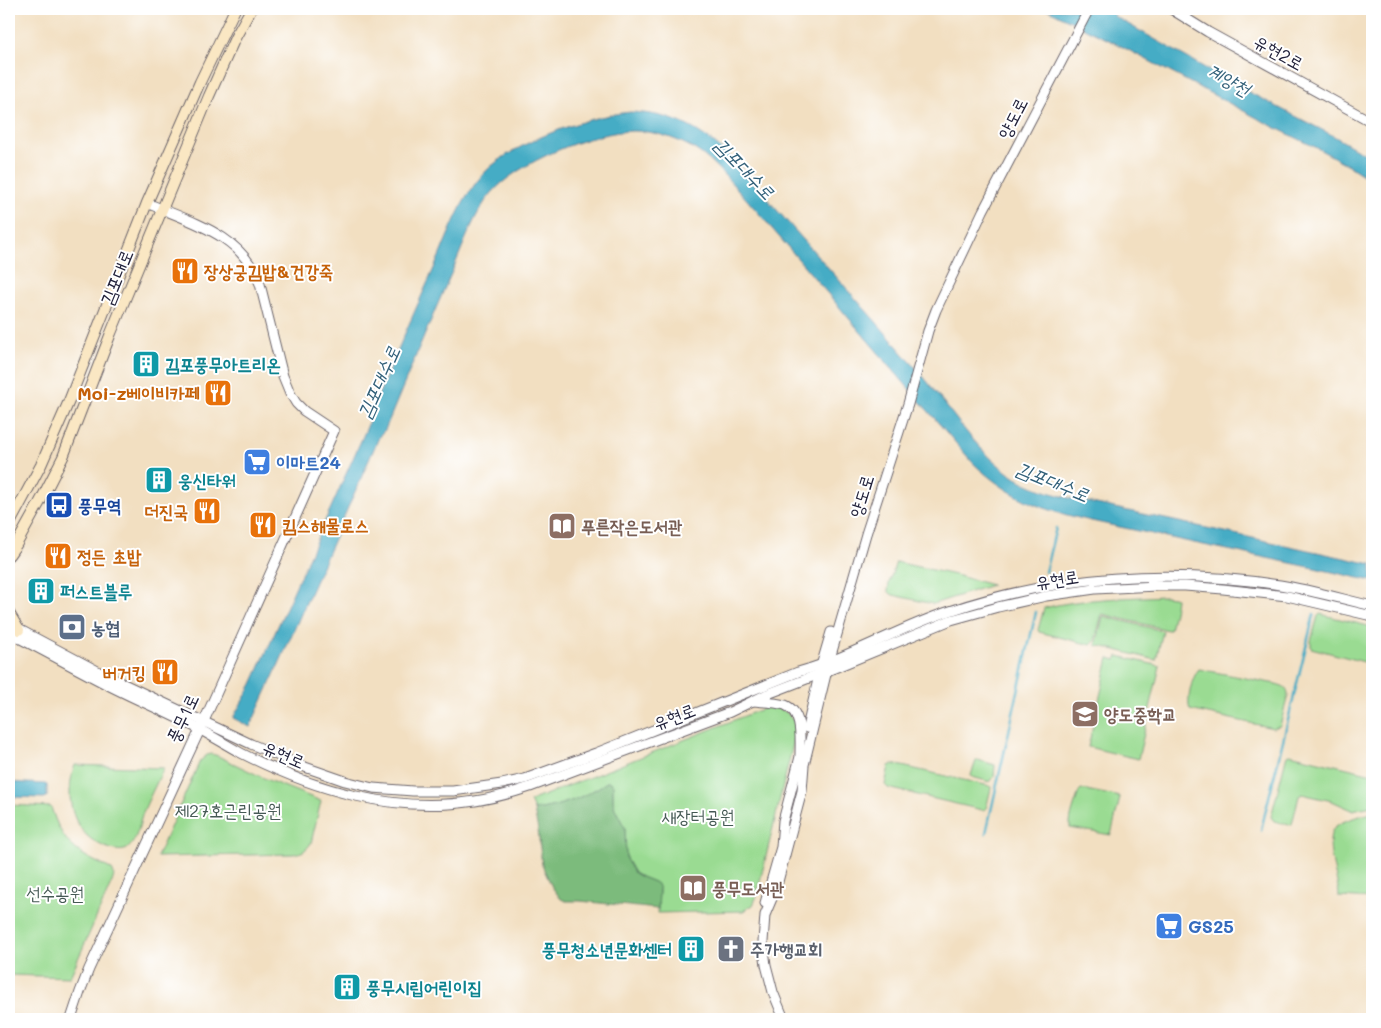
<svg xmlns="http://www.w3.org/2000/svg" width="1381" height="1028" font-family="Mali,'Poor Story',sans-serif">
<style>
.green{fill:#9adb92;stroke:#5e7e66}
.forest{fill:#7bbb7c;stroke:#4e6e5c}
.water{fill:#45acc5;stroke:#346780}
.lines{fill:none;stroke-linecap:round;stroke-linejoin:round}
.stream{stroke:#45acc5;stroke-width:2.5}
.tertiary-casing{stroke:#6b646a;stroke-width:11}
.secondary-casing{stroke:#6b646a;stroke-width:12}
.tertiary{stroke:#fff;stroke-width:9}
.secondary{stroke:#fae7c3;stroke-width:10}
.labels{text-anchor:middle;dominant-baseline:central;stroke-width:4;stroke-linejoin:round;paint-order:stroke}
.street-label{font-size:18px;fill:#22223b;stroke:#fff}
.food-label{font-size:18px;font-weight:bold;fill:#c56008;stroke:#fff;text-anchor:start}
.culture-label{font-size:18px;font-weight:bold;fill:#0d838f;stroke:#fff;text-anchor:start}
.shop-label{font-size:18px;font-weight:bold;fill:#366cbe;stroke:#fff;text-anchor:start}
.transit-label{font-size:18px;font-weight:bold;fill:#164399;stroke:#fff;text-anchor:start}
.education-label{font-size:18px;font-weight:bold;fill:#785e54;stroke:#fff;text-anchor:start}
.service-label{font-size:18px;font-weight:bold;fill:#4e5e75;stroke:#fff;text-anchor:start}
.park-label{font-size:18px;fill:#465a55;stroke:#fff}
.worship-label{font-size:18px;font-weight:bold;fill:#5b616d;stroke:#fff;text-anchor:start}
.water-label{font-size:19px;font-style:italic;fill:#326079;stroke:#fff}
</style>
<rect width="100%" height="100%" fill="#fff"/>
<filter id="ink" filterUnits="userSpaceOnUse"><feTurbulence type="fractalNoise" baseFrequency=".02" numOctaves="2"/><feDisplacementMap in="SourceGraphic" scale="10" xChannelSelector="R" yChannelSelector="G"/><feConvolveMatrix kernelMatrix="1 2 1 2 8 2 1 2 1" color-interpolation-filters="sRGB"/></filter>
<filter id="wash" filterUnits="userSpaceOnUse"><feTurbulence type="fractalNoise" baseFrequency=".0096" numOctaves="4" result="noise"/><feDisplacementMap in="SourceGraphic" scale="20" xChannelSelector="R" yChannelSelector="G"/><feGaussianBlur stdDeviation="1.12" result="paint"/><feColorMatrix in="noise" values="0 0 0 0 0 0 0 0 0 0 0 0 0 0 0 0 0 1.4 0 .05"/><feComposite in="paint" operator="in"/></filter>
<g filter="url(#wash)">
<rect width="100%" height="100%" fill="#f2dfc1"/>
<g class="green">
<path d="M896,562L955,575L992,585L933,604L893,595L890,593L888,591L889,583Z"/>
<path d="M1165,596L1173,597L1176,598L1175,607L1170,630H1168L1102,614L1095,641L1091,645L1039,632L1038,630L1044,608C1083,598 1125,598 1165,596Z"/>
<path d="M1320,614L1372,627V664L1311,648V641L1318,616Z"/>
<path d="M1103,616L1163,631L1156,660L1096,645Z"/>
<path d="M1118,656L1160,666L1138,759L1088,747L1109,658L1116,660Z"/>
<path d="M1199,669L1276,684C1283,686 1288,687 1288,695L1280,726L1273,728L1190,710C1186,702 1192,676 1199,669Z"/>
<path d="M767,707C783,707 795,715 796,732L756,898L753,905L743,911L658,913L659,890L657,885L654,882L639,876L634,873L626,859L625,828L615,809L613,801V785L607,782C585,797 560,807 534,810L530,801Z"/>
<path d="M212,754L218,756L268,780L321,801L311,843C306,851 301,853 293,854L157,857L200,761L207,755Z"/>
<path d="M1290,754L1372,774V806L1352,810L1332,801L1302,794L1299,796L1292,824L1289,825L1274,821L1271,817L1286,758L1287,755Z"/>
<path d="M978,760L995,765L994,777L990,782L972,777L971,775L976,761Z"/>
<path d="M893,764L990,786L991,788L986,809L982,810L888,788L885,785L889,766Z"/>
<path d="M75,765L164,768C157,782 150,796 144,810C139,822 138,841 127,849C121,852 114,850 108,848C72,836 63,798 75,765Z"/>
<path d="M1081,789L1116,796L1120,798L1111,835L1070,828C1069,817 1076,802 1079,791Z"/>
<path d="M9,805L51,807C63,845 76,853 111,869C115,873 114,877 112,882L70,977L9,975Z"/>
<path d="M1372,813V899L1339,897C1339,879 1321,837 1336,826C1346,819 1360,816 1372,813Z"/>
</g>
<path class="forest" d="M607,782H610L613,785V801L615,809L625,828L626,859L634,873L639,876L654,882L657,884L659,890L658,909L580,901H566L561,899L552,887L542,865L538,830L534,810C560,807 585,797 607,782Z"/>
<g class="water">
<path d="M1047,9H1115L1114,16L1235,85L1332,135L1372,158V181L1348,165L1315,147L1274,127L1117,44L1088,30Z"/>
<path d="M631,112C674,114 701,129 732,159C795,231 860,302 922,375C948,406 970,442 1001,467C1020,484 1046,492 1069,498L1372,564V581C1296,563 1219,549 1143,532C1107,524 1070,518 1036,505C1012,495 992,481 973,463C913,394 853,323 793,253C771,228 750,202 727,178C716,166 704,154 689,146C672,137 653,131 633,131C593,131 516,163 491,194C475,212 464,244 454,267C430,321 408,375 385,430L380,435L279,664L250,727L233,718L252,684L367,427L371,412C392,363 413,314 435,266C449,234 461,197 485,172C514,142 590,115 631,112Z"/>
<path d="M9,782L45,784L47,785V797L44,798L9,797Z"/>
</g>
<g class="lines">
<g class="stream">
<path d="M1045,572L1056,528"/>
<path d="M1261,830L1314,614"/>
<path d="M986,833L1036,612"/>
</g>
</g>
</g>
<g filter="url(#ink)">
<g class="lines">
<defs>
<g id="tertiary">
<path d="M1171,9L1208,32L1372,122"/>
<path d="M9,624L109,677L251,744L302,766L345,781L373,788L413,791H453L502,784L525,779L596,753L798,672C851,657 898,628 950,611C1056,575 1170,568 1280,585C1311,590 1342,599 1372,606"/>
<path d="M9,633C41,649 73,667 106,684C135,699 166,712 195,727C211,735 226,745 241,753C314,790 393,814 475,801C494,798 512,793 530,787L730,712L765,695L827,671L951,620L998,607L1046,596L1095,589L1157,586H1185L1223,589L1287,596L1372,616"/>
<path d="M753,701C763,702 775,702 785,705C803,712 800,739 800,755"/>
<path d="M807,728L821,666L831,632"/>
<path d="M765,903L781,847L783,821L801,753"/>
<path d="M71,1019L80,992L89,969L204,721L334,431L304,411L296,403L290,393L283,376L260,284C242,234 191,222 147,203"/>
<path d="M784,1019L773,992L766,965L763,942L765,915L776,889L802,791L804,765L829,662L866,534L908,404L928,331L936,310L983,211L1089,9"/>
</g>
<g id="secondary">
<path d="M9,525L41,465L69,401L147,203L200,82L235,9"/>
<path d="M9,555L16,545L41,500L63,457L111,333L209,96L235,38L251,9"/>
<path d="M9,613L19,630"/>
</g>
</defs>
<use href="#tertiary" class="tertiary-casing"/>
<use href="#secondary" class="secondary-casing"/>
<use href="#tertiary" class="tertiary"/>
<use href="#secondary" class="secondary"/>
</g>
</g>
<defs>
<symbol id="restaurant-square" viewBox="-11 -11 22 22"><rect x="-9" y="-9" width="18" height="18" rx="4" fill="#e8710a" stroke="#fff"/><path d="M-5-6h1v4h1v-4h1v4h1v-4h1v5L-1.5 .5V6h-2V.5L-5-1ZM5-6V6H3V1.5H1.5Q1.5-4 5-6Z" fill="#fff"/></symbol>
<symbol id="building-square" viewBox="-11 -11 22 22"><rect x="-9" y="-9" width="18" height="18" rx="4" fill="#0f9aa8" stroke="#fff"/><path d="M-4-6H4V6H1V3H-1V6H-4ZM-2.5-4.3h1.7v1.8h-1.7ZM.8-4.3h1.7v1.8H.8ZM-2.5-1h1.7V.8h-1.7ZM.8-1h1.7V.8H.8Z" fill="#fff"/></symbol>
<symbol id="supermarket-square" viewBox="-11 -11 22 22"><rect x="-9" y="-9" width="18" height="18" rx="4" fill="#3f7fe0" stroke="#fff"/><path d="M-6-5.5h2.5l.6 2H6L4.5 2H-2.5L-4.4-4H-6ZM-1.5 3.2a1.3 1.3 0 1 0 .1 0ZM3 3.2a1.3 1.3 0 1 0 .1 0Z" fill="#fff"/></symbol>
<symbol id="bus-square" viewBox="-11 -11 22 22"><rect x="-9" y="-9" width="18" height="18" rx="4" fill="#1a4fb4" stroke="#fff"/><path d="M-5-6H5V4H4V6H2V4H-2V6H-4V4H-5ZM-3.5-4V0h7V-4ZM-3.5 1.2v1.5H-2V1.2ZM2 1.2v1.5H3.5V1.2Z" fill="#fff"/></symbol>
<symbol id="library-square" viewBox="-11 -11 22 22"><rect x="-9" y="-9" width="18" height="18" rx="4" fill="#8d6e63" stroke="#fff"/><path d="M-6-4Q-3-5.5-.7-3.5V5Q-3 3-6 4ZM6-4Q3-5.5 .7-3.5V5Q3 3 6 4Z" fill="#fff"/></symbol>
<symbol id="bank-square" viewBox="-11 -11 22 22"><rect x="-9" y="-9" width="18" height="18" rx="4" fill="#5c6f8a" stroke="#fff"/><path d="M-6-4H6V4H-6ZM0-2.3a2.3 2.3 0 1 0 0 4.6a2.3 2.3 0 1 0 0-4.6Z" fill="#fff"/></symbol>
<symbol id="school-square" viewBox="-11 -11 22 22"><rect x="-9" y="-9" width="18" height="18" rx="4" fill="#8d6e63" stroke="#fff"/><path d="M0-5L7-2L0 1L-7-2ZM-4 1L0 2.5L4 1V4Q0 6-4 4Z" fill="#fff"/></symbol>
<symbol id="church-square" viewBox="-11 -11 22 22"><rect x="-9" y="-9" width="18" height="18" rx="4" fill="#6b7280" stroke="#fff"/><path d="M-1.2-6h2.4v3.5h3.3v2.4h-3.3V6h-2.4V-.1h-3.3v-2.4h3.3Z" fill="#fff"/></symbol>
</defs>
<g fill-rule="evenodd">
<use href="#restaurant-square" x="169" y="255" width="32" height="32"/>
<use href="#building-square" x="130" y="348" width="32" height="32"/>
<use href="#restaurant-square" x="202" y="377" width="32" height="32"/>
<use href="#supermarket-square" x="241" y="446" width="32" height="32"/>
<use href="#building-square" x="143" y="464" width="32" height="32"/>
<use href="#bus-square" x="43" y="489" width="32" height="32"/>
<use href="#restaurant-square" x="191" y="495" width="32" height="32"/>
<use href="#restaurant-square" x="247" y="509" width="32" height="32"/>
<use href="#library-square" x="546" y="510" width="32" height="32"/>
<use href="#restaurant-square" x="42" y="540" width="32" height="32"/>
<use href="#building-square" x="25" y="575" width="32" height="32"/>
<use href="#bank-square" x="56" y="611" width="32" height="32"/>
<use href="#restaurant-square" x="149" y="656" width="32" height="32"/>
<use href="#school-square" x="1069" y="698" width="32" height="32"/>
<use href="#library-square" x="677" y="872" width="32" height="32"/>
<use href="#supermarket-square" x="1153" y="910" width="32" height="32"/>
<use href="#building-square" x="675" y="933" width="32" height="32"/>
<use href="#church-square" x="715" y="933" width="32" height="32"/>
<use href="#building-square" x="331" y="971" width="32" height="32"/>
</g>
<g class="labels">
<g class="street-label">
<text transform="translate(1279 52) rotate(29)">유현2로</text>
<text transform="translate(1012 118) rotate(-63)">양도로</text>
<text transform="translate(116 277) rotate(-68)">김포대로</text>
<text transform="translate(861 496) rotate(-73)">양도로</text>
<text transform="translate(1057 579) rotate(-9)">유현로</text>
<text transform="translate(674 716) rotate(-21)">유현로</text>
<text transform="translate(182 718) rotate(-65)">풍무1로</text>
<text transform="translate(284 754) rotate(23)">유현로</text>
</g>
<g class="food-label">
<text x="204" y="271">장상궁김밥&amp;건강죽</text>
<text x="199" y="393" text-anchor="end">Moi-z베이비카페</text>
<text x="188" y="511" text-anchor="end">더진국</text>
<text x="282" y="525">킴스해물로스</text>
<text x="77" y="556">정든 초밥</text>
<text x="146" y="672" text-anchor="end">버거킹</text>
</g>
<g class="culture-label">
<text x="165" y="364">김포풍무아트리온</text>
<text x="178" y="480">웅신타워</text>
<text x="60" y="591">퍼스트블루</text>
<text x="672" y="949" text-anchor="end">풍무청소년문화센터</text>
<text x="366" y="987">풍무시립어린이집</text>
</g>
<g class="shop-label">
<text x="276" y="462">이마트24</text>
<text x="1188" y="926">GS25</text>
</g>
<g class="transit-label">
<text x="78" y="505">풍무역</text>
</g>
<g class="education-label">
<text x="581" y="526">푸른작은도서관</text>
<text x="1104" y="714">양도중학교</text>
<text x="712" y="888">풍무도서관</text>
</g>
<g class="service-label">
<text x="91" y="627">농협</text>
</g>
<g class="park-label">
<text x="228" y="810">제27호근린공원</text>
<text x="698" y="816">새장터공원</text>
<text x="55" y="893">선수공원</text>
</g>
<g class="worship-label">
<text x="750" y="949">주가행교회</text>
</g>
<g class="water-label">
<text transform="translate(1229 79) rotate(29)">계양천</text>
<text transform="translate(745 168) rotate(46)">김포대수로</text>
<text transform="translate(378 382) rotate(-66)">김포대수로</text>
<text transform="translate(1053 481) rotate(22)">김포대수로</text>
</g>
</g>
<rect width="1381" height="1028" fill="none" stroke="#fff" stroke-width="30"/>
</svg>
